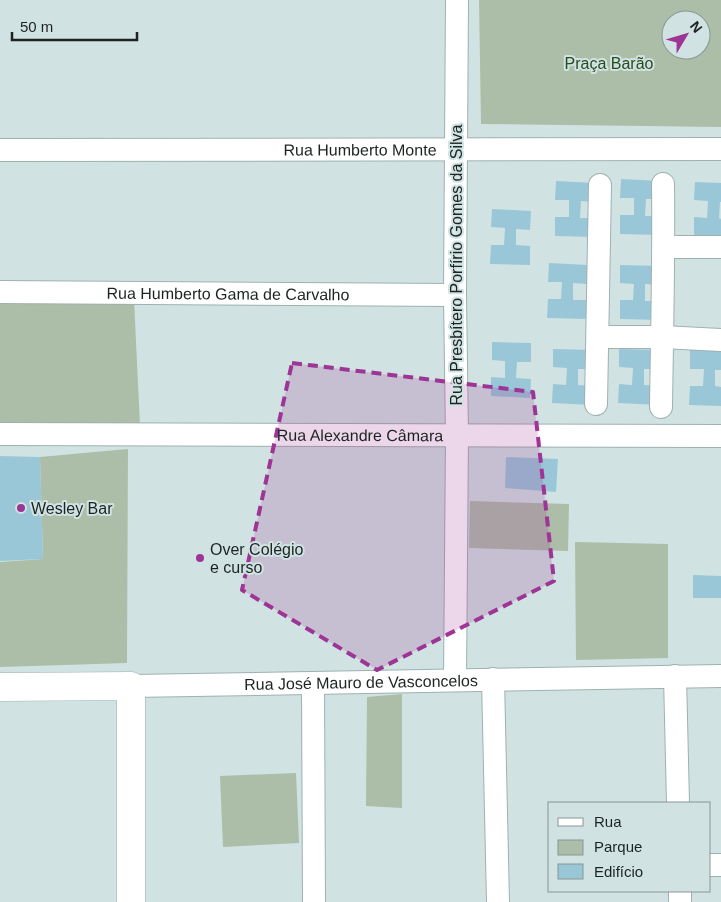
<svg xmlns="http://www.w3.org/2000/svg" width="721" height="902" font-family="Helvetica,sans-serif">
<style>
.green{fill:#acbda8;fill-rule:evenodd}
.building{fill:#99c7d7}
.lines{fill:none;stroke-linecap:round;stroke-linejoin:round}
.minor-casing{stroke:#9fb0b0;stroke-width:24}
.major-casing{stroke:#9fb0b0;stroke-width:29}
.minor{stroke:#fff;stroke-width:22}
.major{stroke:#fff;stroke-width:28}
.marked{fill:#9e3496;fill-opacity:0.2;stroke:#9e3496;stroke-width:4;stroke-dasharray:10 6;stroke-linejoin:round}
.poi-dot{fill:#9e3496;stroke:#d0e3e2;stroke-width:2}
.labels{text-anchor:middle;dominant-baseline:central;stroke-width:4;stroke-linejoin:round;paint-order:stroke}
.park-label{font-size:16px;fill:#274b1e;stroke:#d0e3e2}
.street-label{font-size:16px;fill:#1c2322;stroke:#d0e3e2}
.poi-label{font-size:16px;fill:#1c2322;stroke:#d0e3e2;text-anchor:start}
</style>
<rect width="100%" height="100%" fill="#d0e3e2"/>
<g class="green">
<path d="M479,0H721V127L481,124ZM671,20H701V50H671Z"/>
<path d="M134,299L140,426L0,425V300Z"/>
<path d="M128,449L127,663L0,667V562L43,559L40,457Z"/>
<path d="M470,501L569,504L568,551L469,548Z"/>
<path d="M575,542L668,544V658L576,660Z"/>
<path d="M402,694V808L366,806L367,697Z"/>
<path d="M296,773L299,843L223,847L220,776Z"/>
</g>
<g class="building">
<path d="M621,179L660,181V199H646L645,216H660L659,235L620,234V215H634V198H620Z"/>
<path d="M556,181L595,183V202L581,201L580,218H595L594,237L555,236V217H569V200H555Z"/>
<path d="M695,182L721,183V202H720L719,218L721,219V237H694V217L707,218L708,201L694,200Z"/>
<path d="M492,209L531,211L530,230L516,229V245L530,246V265L490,264L491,245H504L505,228L491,227Z"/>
<path d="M549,263L588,265L587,284L573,283V300H587V319L547,318L548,299H561L562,282H548Z"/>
<path d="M620,265L660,266L659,285L645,284V301H660L659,320L620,319V300H633L634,284L620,283Z"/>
<path d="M492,342L531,343V362H517L516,378L531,379L530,398L491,396V377L505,378V361L492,360Z"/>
<path d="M553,349L593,350L592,369H578V385L592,386V405L552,403L553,384L566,385L567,368L553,367Z"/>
<path d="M619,349L659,350L658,369H644V385L658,386V405L618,403L619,384L632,385L633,368L619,367Z"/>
<path d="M690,350L721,351V370H715V386L721,387V406L689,405L690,386H703L704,369H690Z"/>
<path d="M0,456L40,457L43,559L0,561Z"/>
<path d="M506,457L558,459L556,492L505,488Z"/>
<path d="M693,575L721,576V598H693Z"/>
</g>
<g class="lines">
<defs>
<g id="minor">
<path id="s1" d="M0,150L721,149"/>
<path d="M664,247H721"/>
<path id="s2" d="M0,292L455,295"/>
<path d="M598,337H662L721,340"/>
<path d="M596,404L600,185"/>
<path d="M661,407C662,333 664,259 663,184"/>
<path id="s3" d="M0,434L721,436"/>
<path d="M675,676L678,803"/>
<path d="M493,679L498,902"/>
<path d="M455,680L457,436L455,295L457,0"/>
<path d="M313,683L314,902"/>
<path id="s4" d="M131,686L721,676"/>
<path d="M710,865H721"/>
<path d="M680,891V902"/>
</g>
<path id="major" d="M0,687L131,686V902"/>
</defs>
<use href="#minor" class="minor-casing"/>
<use href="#major" class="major-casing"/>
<use href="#minor" class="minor"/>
<use href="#major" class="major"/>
</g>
<path class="marked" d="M292,363L533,392L554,581L377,670L242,590Z"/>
<g class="poi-dot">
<circle cx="21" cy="508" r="5"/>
<circle cx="200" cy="558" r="5"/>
</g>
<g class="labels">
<g class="park-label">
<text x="609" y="63">Praça Barão</text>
</g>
<g class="street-label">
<text stroke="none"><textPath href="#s1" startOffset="360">Rua Humberto Monte</textPath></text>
<text transform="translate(456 265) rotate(-90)">Rua Presbítero Porfírio Gomes da Silva</text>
<text stroke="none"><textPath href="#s2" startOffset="228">Rua Humberto Gama de Carvalho</textPath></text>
<text stroke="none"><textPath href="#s3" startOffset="360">Rua Alexandre Câmara</textPath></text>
<text stroke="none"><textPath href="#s4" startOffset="230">Rua José Mauro de Vasconcelos</textPath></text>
</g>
<g class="poi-label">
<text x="31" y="508">Wesley Bar</text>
<text x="210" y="549">Over Colégio<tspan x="210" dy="18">e curso</tspan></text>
</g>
</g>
<rect x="548" y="802" width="162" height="90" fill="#d0e3e2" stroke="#889695"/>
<rect x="558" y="818" width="25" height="8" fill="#ffffff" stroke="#889695"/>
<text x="594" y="827" font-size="15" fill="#1c2322">Rua</text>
<rect x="558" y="840" width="25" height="15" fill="#acbda8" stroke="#889695"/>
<text x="594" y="852" font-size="15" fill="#1c2322">Parque</text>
<rect x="558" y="864" width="25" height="15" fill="#99c7d7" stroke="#889695"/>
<text x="594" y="877" font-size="15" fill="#1c2322">Edifício</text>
<g transform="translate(686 35) rotate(52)"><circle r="24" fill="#d0e3e2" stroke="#889695"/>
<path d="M0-4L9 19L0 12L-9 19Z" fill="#9e3496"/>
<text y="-8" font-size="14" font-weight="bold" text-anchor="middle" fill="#1c2322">N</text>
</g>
<path d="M12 32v8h125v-8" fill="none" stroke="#1c2322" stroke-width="2.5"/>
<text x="20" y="32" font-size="15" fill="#1c2322" stroke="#d0e3e2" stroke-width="4" paint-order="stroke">50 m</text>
</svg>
